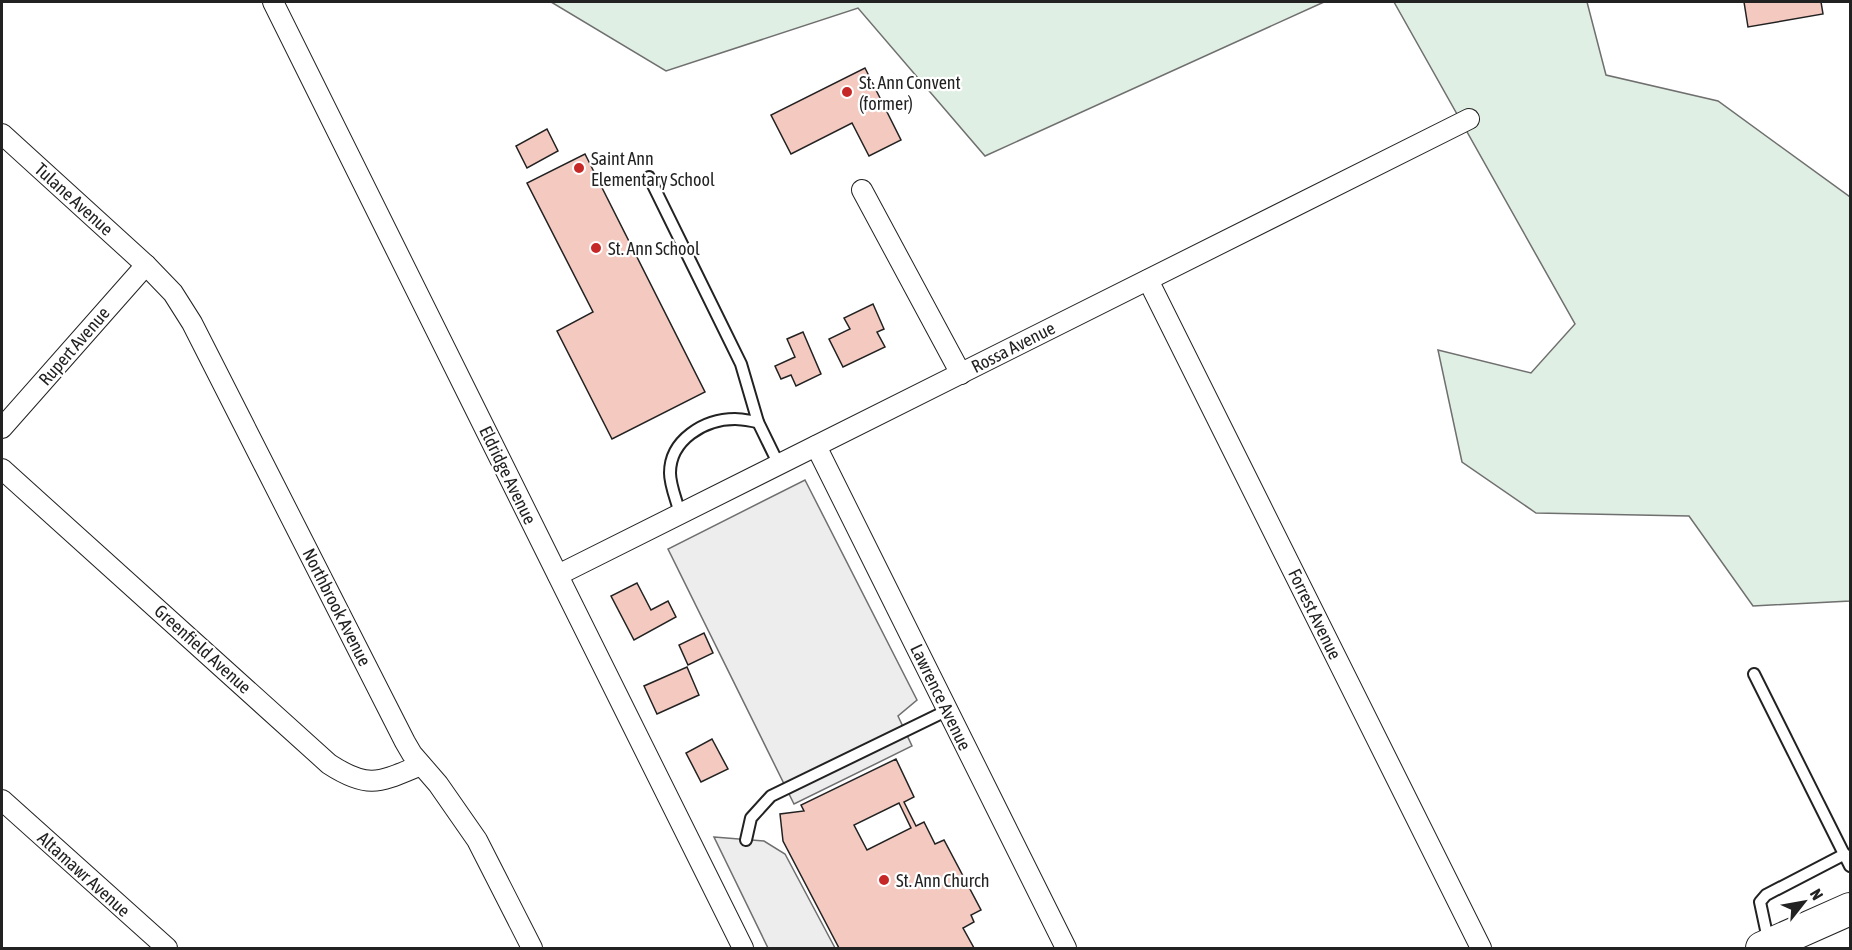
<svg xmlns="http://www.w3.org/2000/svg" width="1852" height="950" font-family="'Asap Condensed',sans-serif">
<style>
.green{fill:#e0efe3;stroke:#6f6f6f;stroke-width:1.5}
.parking{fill:#ededed;stroke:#6f6f6f;stroke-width:1.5}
.building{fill:#f3c9c0;stroke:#222;stroke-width:1.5;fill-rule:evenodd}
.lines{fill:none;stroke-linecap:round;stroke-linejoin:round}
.lane-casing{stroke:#222;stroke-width:14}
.street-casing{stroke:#222;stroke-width:22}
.primary-casing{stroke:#222;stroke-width:34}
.lane{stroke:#fff;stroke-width:10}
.street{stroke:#fff;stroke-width:20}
.primary{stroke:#fff;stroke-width:32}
.poi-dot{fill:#c62828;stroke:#fff;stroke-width:2}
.labels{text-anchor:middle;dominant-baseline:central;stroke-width:4.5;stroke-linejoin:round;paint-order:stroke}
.poi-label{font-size:18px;fill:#222;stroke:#fff;text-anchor:start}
.street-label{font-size:18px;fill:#222;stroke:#fff}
</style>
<rect width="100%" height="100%" fill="#fff"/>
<g class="green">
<path d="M551,2H1324L985,156L858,8L666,71Z"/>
<path d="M1394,2H1587L1606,75L1718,101L1850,197V601L1753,606L1689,516L1536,513L1462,462L1438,350L1531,373L1575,324Z"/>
</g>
<g class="parking">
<path d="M805,480L917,700L898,716L912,746L794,804L668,549Z"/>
<path d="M714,837L764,841L785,854L835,948H768Z"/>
</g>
<g class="building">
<path d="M1744,2H1821L1823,14L1748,27Z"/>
<path d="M865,68L901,140L869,156L852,123L791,154L771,115Z"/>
<path d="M547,129L558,151L527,168L516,146Z"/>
<path d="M585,154L705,392L612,439L557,331L593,312L527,183Z"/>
<path d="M873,304L884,329L877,332L885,347L843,367L829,339L850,329L844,318Z"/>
<path d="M803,332L821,374L796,386L791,375L781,379L775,366L795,357L787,339Z"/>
<path d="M637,583L651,610L668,601L676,617L634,640L611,596Z"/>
<path d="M704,633L713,653L688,665L679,645Z"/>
<path d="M687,667L699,695L657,714L644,686Z"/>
<path d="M712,739L728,769L701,782L686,753Z"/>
<path d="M896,759L914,797L904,802L916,826L924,822L935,844L944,840L981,910L971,915L974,922L963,928L974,948H839L783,841L780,814L804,811L801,805ZM899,803L911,828L867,850L854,825Z"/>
</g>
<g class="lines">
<defs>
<g id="lane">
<path d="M649,177L741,364L758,422L779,465"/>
<path d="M680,514C677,501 670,486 670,473C670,440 704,419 735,419C742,419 751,421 758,422"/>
<path d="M1754,674L1850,866"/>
<path d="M746,840L751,818L771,796L948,710"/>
<path d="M1769,944L1760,902L1766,895L1845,854"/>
</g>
<g id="street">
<path d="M273,2L743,948"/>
<path d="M2,134L146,265L173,293L192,323L405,742L412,754L438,784L477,840L532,948"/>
<path d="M862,190L961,374"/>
<path d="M1148,280L1481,948"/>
<path d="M2,428L146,265"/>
<path d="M816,446L1066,948"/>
<path d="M2,469L329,764C369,790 380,782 421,765"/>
<path d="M558,575L1469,119"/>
<path d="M2,800L167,948"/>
</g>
<path id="primary" d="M1762,948L1850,909"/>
</defs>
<use href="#lane" class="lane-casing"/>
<use href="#street" class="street-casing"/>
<use href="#primary" class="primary-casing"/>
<use href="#lane" class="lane"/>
<use href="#street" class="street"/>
<use href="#primary" class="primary"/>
</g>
<g class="poi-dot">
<circle cx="847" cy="92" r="6"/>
<circle cx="579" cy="168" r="6"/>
<circle cx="596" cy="248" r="6"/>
<circle cx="884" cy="880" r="6"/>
</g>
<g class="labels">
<g class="poi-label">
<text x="859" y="82">St. Ann Convent<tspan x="859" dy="21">(former)</tspan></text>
<text x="591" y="158">Saint Ann<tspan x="591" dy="21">Elementary School</tspan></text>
<text x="608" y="248">St. Ann School</text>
<text x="896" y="880">St. Ann Church</text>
</g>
<g class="street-label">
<text transform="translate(74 199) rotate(42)">Tulane Avenue</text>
<text transform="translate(74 346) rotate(-49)">Rupert Avenue</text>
<text transform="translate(1013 347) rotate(-27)">Rossa Avenue</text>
<text transform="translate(508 475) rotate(64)">Eldridge Avenue</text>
<text transform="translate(337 607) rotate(63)">Northbrook Avenue</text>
<text transform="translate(1315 614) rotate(64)">Forrest Avenue</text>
<text transform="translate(203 649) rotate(42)">Greenfield Avenue</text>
<text transform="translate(941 697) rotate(64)">Lawrence Avenue</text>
<text transform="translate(84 874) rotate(42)">Altamawr Avenue</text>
</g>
</g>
<rect width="1852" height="950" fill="none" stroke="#222222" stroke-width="6"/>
<g transform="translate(1804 902) rotate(59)" stroke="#ffffff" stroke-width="4.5" paint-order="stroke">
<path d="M0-4.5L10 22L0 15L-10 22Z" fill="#222222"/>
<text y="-9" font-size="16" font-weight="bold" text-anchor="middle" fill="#222222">N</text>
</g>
</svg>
